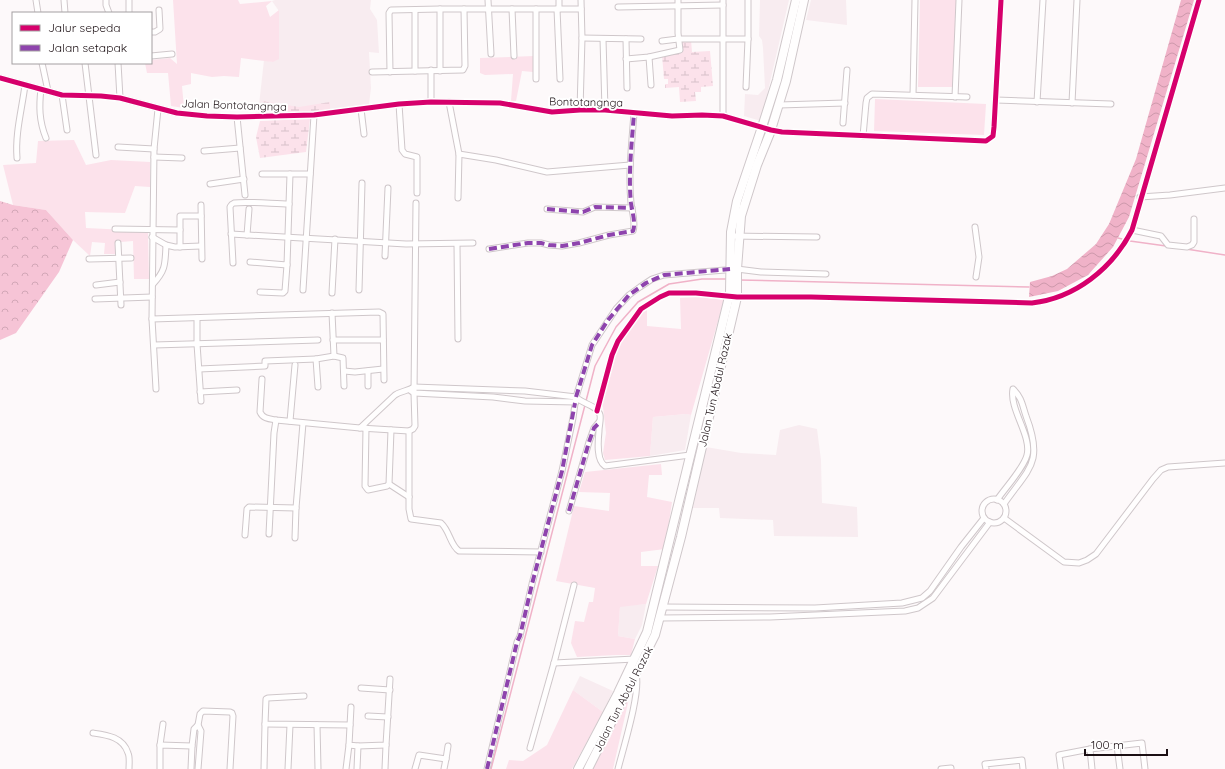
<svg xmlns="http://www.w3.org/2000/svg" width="1225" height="769" font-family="Quicksand,sans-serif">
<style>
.built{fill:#f8ecf0}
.green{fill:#fce2eb}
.forest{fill:url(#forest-crowns)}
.wetland{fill:url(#wetland-marsh)}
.water{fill:url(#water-waves)}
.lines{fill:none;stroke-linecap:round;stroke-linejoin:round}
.stream{stroke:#f0b2c8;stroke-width:1.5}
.street-casing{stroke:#cfc7ca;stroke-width:7}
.primary-casing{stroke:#cfc7ca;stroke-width:10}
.street{stroke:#fffefe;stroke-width:5}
.primary{stroke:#fffefe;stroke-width:8}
.quiet{stroke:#8e44ad;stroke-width:4;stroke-dasharray:8 4;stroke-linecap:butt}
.cycleway-casing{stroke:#fff;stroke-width:8}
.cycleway{stroke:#d6006c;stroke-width:5}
.labels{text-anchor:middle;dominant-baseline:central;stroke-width:4;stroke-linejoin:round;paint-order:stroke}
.street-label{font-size:11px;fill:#1b0f13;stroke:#fff}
</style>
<defs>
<pattern id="forest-crowns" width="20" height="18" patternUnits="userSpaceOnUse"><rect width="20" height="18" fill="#f6c4d6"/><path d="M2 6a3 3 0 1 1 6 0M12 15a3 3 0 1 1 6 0" fill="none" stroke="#d2a7b7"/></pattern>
<pattern id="wetland-marsh" width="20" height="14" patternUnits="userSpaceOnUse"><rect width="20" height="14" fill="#fce2eb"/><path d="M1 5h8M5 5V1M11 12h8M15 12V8" fill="none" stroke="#d7c1c9"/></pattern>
<pattern id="water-waves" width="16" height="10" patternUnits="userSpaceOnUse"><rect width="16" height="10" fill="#f0b2c8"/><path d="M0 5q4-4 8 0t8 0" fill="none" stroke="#cd98ab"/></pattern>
</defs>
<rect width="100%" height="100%" fill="#fdf9fa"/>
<g class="built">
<path d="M275,0H371L370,9L377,20L379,53L369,52L371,88L369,104L298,114H258L264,60L273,62L279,11L272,1Z"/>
<path d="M760,0H789L761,121L744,116L745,94L758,95L765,88L763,48L762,40L759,36Z"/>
<path d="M811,0H846L847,25L806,20Z"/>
<path d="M686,414L691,415L685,450L650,456L653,417Z"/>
<path d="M799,425L817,429L821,460L822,503L857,507L858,537L774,536L773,520L720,518L719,508H693L706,447L741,453L776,455L780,430Z"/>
<path d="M646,604L642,625L635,639L618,636L620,606Z"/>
<path d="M580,676L613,691L603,712L573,690Z"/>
</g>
<g class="green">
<path d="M173,0H238L240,4L272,1L266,6L270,17L279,10V59L273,62L241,58L239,77L224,76L212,77L191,73V84L182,86L184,108L171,106L168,73H147L145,63H151V60L170,58L177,64Z"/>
<path d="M920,0H959L955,87H918Z"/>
<path d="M534,56L533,72L522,71L516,101H511L513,74L485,75L480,73V58Z"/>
<path d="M875,99L986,104L984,135L874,131Z"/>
<path d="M74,140L86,165L111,160L150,162V187L135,186L125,213L85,212L86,228L148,231L149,279H134L133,241L121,242L119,254H104L105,243L92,242L90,256L73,240L46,210L13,205L3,165L36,163L38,141Z"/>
<path d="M700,297L724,300L691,415L686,414L653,417L650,456L605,460L603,453L606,433L603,407L598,403L611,372L620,340L633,321L647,309V326L681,329L680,298Z"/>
<path d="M661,464L662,475H649L647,497L672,502L665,549L641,552V566H658L646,604L620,607L618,636L635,639L631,655H616L577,657L571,643L575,621L584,622L589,602H593L595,588L556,581L574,506L609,511L610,493L579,492L585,472Z"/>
<path d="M633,681L613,769H587Z"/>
<path d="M573,690L603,712L572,769H506L509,760L523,761L547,745Z"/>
</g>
<path class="forest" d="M0,201L13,205L46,210L73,240L59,272L16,333L0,340Z"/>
<g class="wetland">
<path d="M681,40H691L692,52L710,51L713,86L701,87V92H695L696,101L680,102L679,87L665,88V84H668V79H664L662,55L682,53Z"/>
<path d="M263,101L299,107L330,102V109L298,114H260Z"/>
<path d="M310,119L306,152L260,158L256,137L260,121Z"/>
</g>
<path class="water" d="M1181,0H1194L1129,217L1113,247L1088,275L1058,291L1029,297L1030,282L1052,276L1067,269L1096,244L1109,224L1136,159Z"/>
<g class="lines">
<g class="stream">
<path d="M1118,238L1122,239"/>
<path d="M1130,241L1166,246"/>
<path d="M1186,249L1225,255"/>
<path d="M739,280L1029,287"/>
<path d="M586,401L595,366L616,327L638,302L669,284L702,279H727"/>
<path d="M491,769L585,405"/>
</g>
<defs>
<g id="street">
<path d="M36,0L38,13"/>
<path d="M64,0L65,13"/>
<path d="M106,0V5L109,13"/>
<path d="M488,0L491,54"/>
<path d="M559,0V9"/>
<path d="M723,0V116"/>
<path d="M618,7L723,5"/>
<path d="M440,9V71"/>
<path d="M512,9L514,56"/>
<path d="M536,9V79"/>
<path d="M557,9L560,79"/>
<path d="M129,13V0"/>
<path d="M151,32H155L160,29L159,10"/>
<path d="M582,38L641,39"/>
<path d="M603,39L605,110"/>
<path d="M626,39L627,88"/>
<path d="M662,41L678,39H748"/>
<path d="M151,56L172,54"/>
<path d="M649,57L651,85"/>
<path d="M626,59L649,57L680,50L678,33V0"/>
<path d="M42,63L48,91"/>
<path d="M85,63L96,155"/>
<path d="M118,63L120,98"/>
<path d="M431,70V102"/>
<path d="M415,71V10"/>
<path d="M372,72L463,70L465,66L464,9"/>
<path d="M390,72L389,13L391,10L440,9H581"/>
<path d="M0,78L62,95L101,96L120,98L177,113L207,116L237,117L314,115L399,104L431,102L500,103L552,112L580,110H605L672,116L702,115L723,116L771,130L782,132L986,141L993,136L994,127L1001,0"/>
<path d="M746,87L748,39V0"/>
<path d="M41,89C39,106 39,121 46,138"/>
<path d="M62,95L67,130"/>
<path d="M913,95L915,0"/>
<path d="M955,97L959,0"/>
<path d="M996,100L1111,104"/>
<path d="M449,102L459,154L458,198"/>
<path d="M1037,102L1043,0"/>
<path d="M1072,103L1077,0"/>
<path d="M399,104L402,150L405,154L417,157V193"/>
<path d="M779,105L845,103"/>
<path d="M158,109L154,149L152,319L379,312L383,314L384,380"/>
<path d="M361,109L364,134"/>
<path d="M580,110L582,38L581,0"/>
<path d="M237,117L245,195"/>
<path d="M843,123L847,70"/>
<path d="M863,136L866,103L867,98L872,94L967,97"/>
<path d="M118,147L154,149"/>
<path d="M204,151L240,148"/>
<path d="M459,154L496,160L547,172L630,165"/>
<path d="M154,157L182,158"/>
<path d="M17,158C15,133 22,109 25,85"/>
<path d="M290,174H310"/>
<path d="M210,184L244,179"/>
<path d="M1140,197L1170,195L1225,188"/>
<path d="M201,205L202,259"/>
<path d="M547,209L583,212L595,207L632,208"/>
<path d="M975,227L979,257L976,277"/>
<path d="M115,229L180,230"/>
<path d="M1132,230L1161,236L1168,245L1187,247L1192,245L1194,242V219"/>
<path d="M231,234L406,244L473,243"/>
<path d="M247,235L249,209"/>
<path d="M731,236L817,237"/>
<path d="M152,237L166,245L175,247L201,246"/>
<path d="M118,243L121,305"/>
<path d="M457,244L458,339"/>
<path d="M180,247V216H201"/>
<path d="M489,249L528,243H541L549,245L562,246L579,243L609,235L633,231C636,223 632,211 631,203C628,173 632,142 634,113"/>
<path d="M385,256L388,188"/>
<path d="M89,259L131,258"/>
<path d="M250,262L287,265L290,174H262"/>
<path d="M233,263L230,207C231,205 231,204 234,203C247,201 275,204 289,204"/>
<path d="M153,284C166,270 165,264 166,245"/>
<path d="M96,285L120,282"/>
<path d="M303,290L314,115"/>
<path d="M359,290L362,183"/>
<path d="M260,292L283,293L285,291L287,265"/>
<path d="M332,293L335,239"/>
<path d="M95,299L152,297"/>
<path d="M332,313L334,356"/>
<path d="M197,318V344L201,401"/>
<path d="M152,319L156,389"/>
<path d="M333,340H383"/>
<path d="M154,345L318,340"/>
<path d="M199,369L265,366V361L316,359"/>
<path d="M344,371L355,372L383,369"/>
<path d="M368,371V386"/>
<path d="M262,379L260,412C263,419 270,419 276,420L360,428L395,395C401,391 408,391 414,387L525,391L576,397C582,404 597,405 600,415C601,420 599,426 599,431C598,441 596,460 605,466L690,455"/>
<path d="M318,387L316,359L334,356L343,358L344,386"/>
<path d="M411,391L414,393L493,397L525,401L576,402"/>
<path d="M200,392L237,390"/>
<path d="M597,411L612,355L618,341L641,309L660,297L669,293H696L737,297H811L1032,303C1075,298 1112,269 1132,230L1199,0"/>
<path d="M290,421L295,365"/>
<path d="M360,428L409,431L413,429L415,426L414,393L416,203"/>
<path d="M366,428L365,486L368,490L387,486L389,484L391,430"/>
<path d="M409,431V509L411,519L441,523C450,531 450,545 459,551L541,552"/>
<path d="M389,484L409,497"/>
<circle cx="994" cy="511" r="12"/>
<path d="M997,500C1005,488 1024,468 1027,455C1032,436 1009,409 1013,389C1022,398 1022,404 1026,416C1044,463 1029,468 1004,504"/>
<path d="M569,511L589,442L594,428L599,422"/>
<path d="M1004,518L1064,562L1079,563L1087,560L1096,554L1153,479L1161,470L1168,467L1225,463"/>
<path d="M269,534L274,433L276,420"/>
<path d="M245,535L247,509L249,507L296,508"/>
<path d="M295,538L296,508L303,423"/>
<path d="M663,607L815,608L902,603L922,598L930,591L961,547L984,518"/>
<path d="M660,618L770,617L905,611L918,608L933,598L990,522"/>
<path d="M554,663L635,659"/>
<path d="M361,688L390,690"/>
<path d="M304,696L268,698L266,699L265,724L350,725"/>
<path d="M351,707L349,745L358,746L357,769"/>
<path d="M368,716L388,717"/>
<path d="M198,725L201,731L198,769"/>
<path d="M317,725L318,769"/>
<path d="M93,733C107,735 123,737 128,753C130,757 129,764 129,769"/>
<path d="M160,745L163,724"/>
<path d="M358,746L386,745L390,679"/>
<path d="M1117,746L1120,769"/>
<path d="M530,748L554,663L574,585"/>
<path d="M1090,749L1142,743L1145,769"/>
<path d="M160,769V745L192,746"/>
<path d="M191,769L192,746L194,729L198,725L200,714L203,711L230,712L232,713L233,716L230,769"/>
<path d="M264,769L265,724"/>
<path d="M288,769L290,725"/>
<path d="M346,769L349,745"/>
<path d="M385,769L386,745"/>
<path d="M415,769L419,755L446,759L448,746"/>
<path d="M444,769L446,759"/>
<path d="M487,769L517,642L520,636L532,584L562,471L573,418L576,397L592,345L616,309L629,295L640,287L652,279L664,275L737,269L761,272L826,274"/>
<path d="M618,769C623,749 641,692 636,674"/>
<path d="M941,769L951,768V769"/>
<path d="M986,769L985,764L1022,760L1023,769"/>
<path d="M1061,769L1059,755L1090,749L1092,769"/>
</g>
<g id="primary">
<path d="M578,769L618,693L647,632L730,293L731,232L737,201L762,127L777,80L796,0"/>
<path d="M588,769L655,635L681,537L737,297V269L741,216L757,165L770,133L786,81L804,0"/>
</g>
</defs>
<use href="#street" class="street-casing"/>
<use href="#primary" class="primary-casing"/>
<use href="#street" class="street"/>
<use href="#primary" class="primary"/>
<g class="quiet">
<path d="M547,209L583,212L595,207L632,208"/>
<path d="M489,249L528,243H541L549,245L562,246L579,243L609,235L633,231C636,223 632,211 631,203C628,173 632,142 634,113"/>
<path d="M576,397L592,345L608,320L629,295L646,283L664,275L730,269"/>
<path d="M569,511L589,442L594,428L600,422"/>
<path d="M487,769L517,642L520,636L532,584L562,471L575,403"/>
</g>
<defs>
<g id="cycleway">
<path d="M0,78L62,95L101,96L120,98L177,113L207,116L237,117L314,115L399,104L431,102L500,103L552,112L580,110H605L672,116L702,115L723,116L771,130L782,132L986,141L993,136L994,127L1001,0"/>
<path d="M597,411L612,355L618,341L641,309L660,297L669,293H696L737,297H811L1032,303C1075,298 1112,269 1132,230L1199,0"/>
</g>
</defs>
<use href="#cycleway" class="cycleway-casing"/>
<use href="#cycleway" class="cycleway"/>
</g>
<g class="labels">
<g class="street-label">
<text transform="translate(586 102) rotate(1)">Bontotangnga</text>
<text transform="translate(234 105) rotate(2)">Jalan Bontotangnga</text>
<text transform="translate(715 390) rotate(-77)">Jalan Tun Abdul Razak</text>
<text transform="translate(623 699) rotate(-63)">Jalan Tun Abdul Razak</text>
</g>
</g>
<rect x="12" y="12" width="140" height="52" fill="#ffffff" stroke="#a49fa1"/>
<rect x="20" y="25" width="20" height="6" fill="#d6006c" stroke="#a49fa1"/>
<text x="48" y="32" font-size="12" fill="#1b0f13">Jalur sepeda</text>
<rect x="20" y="45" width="20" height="6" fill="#8e44ad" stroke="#a49fa1"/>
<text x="48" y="52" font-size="12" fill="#1b0f13">Jalan setapak</text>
<path d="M1085 749v6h82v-6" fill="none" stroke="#1b0f13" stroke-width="2"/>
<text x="1091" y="749" font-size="12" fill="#1b0f13" stroke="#ffffff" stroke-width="3" paint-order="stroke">100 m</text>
</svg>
